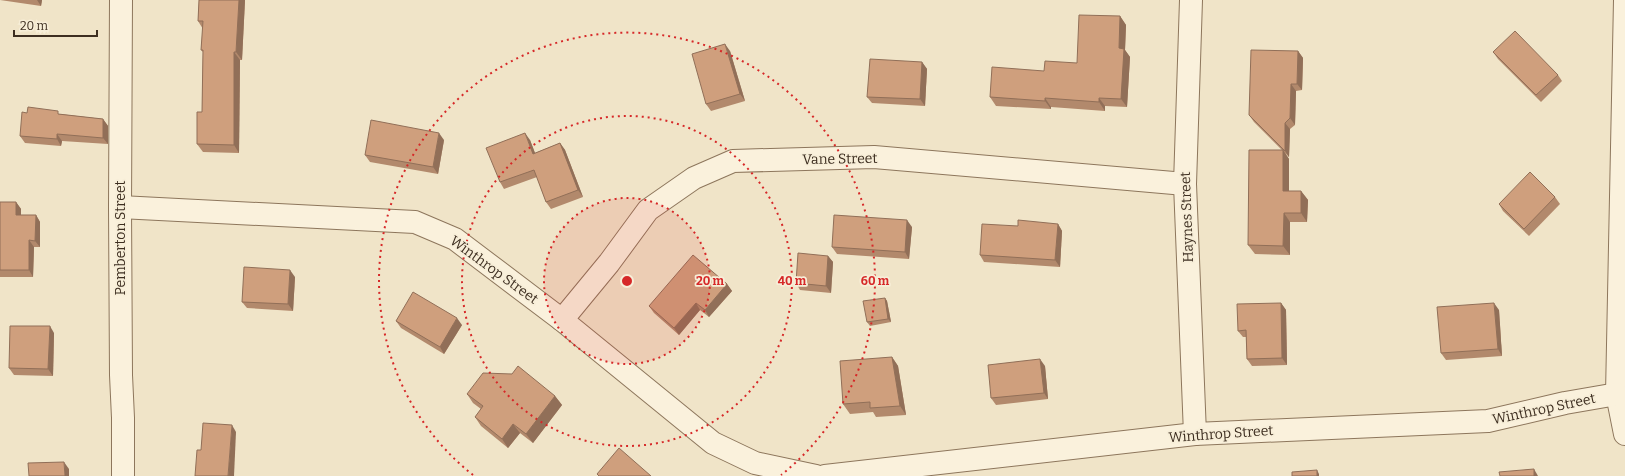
<svg xmlns="http://www.w3.org/2000/svg" width="1625" height="476" font-family="Bitter,serif">
<style>
.lines{fill:none;stroke-linecap:round;stroke-linejoin:round}
.street-casing{stroke:#8d765c;stroke-width:24}
.street{stroke:#faf1dc;stroke-width:22}
.wall{fill:#b2896c}
.shaded-wall{fill:#916f58}
.building{fill:#cf9f7d;stroke:#916f58}
.ring{fill:none;stroke:#d62828;stroke-width:2;stroke-dasharray:2 4}
.labels{text-anchor:middle;dominant-baseline:central;stroke-width:3.5;stroke-linejoin:round;paint-order:stroke}
.street-label{font-size:14px;fill:#3d2e20;stroke:#f7eed8}
.centre{fill:#d62828;stroke:#f7eed8;stroke-width:2}
.ring-label{font-size:12px;text-anchor:middle;font-weight:bold;fill:#d62828;stroke:#f7eed8;stroke-width:3.5;stroke-linejoin:round;paint-order:stroke}
</style>
<rect width="100%" height="100%" fill="#f0e4c8"/>
<g class="lines">
<defs>
<g id="street">
<path d="M121,0L120,207L121,375L123,418V476"/>
<path d="M1191,0L1185,184L1195,434"/>
<path d="M1625,0L1617,394L1625,434"/>
<path d="M120,207L415,222L455,239L562,320L713,443L755,463L816,476"/>
<path d="M562,320L609,263L648,210L694,178L733,161L874,157L1185,184"/>
<path d="M825,476L1195,434L1488,421L1565,403L1617,394"/>
</g>
</defs>
<use href="#street" class="street-casing"/>
<use href="#street" class="street"/>
</g>
<g class="wall">
<path d="M0,0H42L41,6Z"/>
<path d="M199,0H245L242,60H240L239,153L203,152L197,144L202,112L203,52L201,50L203,29L198,21Z"/>
<path d="M1120,16L1126,25L1125,50L1130,57L1127,107L1105,106V111L1051,107V109L996,106L990,97L1044,71L1077,63Z"/>
<path d="M730,51L745,101L711,111L706,104Z"/>
<path d="M1298,51L1303,58L1302,90L1296,91L1295,125L1290,129L1289,157L1285,153L1289,159V191H1301L1308,200L1307,222H1290V255L1255,254L1248,245L1282,150L1254,122L1249,115Z"/>
<path d="M1493,52L1558,75L1562,81L1541,102L1498,59Z"/>
<path d="M922,62L927,69L925,106L872,103L867,97Z"/>
<path d="M27,113L60,114L103,119L108,126V144L62,141L61,146L25,143L20,136Z"/>
<path d="M444,140L438,174L370,162L365,155Z"/>
<path d="M530,140L535,153L560,143L565,150L583,197L551,209L546,202L537,177L504,189L500,182Z"/>
<path d="M1555,197L1560,204L1529,236L1503,211L1499,204Z"/>
<path d="M0,202H16L21,209V215H36L40,222V247H34L33,277H0Z"/>
<path d="M1058,224L1062,231L1060,267L984,262L980,255L1018,226Z"/>
<path d="M912,227L909,259L837,254L832,247Z"/>
<path d="M828,256L833,262L831,293L800,290L796,283Z"/>
<path d="M295,277L293,311L247,308L242,302Z"/>
<path d="M727,284L732,291L709,317L700,310L679,335L654,313L649,306Z"/>
<path d="M885,298L887,301L891,322L870,326L867,322Z"/>
<path d="M1281,303L1286,310L1287,365L1252,366L1247,359L1246,337H1243L1238,331Z"/>
<path d="M1499,310L1502,356L1446,360L1441,353Z"/>
<path d="M396,321L462,325L444,354L401,328Z"/>
<path d="M54,333L53,376L14,375L9,368Z"/>
<path d="M892,357L898,366L906,415L876,417L873,412L850,414L843,404Z"/>
<path d="M1045,366L1048,399L996,405L991,398Z"/>
<path d="M467,394L555,396L562,405L533,443L520,433L508,448L481,426L475,417L481,409L473,403Z"/>
</g>
<g class="shaded-wall">
<path d="M37,0H42L41,6Z"/>
<path d="M239,0H245L242,60L236,52Z"/>
<path d="M1120,16L1126,25L1125,50L1130,57L1127,107L1121,99L1119,48Z"/>
<path d="M725,44L730,51L745,101L740,94Z"/>
<path d="M1298,51L1303,58L1302,90L1297,84Z"/>
<path d="M234,52L240,60L239,153L234,145Z"/>
<path d="M922,62L927,69L925,106L920,99Z"/>
<path d="M1291,84L1296,91L1295,125L1290,118Z"/>
<path d="M1045,98L1051,107V109L1045,101Z"/>
<path d="M1099,98L1105,106V111L1099,102Z"/>
<path d="M103,119L108,126V144L103,138Z"/>
<path d="M1285,123L1290,129L1289,157L1285,151Z"/>
<path d="M439,133L444,140L438,174L433,167Z"/>
<path d="M525,133L530,140L538,161L533,154Z"/>
<path d="M57,134L62,141L61,146L57,139Z"/>
<path d="M560,143L565,150L583,197L578,190Z"/>
<path d="M1283,150L1289,159V200L1283,191Z"/>
<path d="M1301,191L1308,200L1307,222L1301,213Z"/>
<path d="M16,202L21,209V221L16,215Z"/>
<path d="M1284,213L1290,222V255L1283,246Z"/>
<path d="M36,215L40,222V247L35,241Z"/>
<path d="M907,220L912,227L909,259L905,252Z"/>
<path d="M1058,224L1062,231L1060,267L1055,260Z"/>
<path d="M29,240L34,247L33,277L29,270Z"/>
<path d="M828,256L833,262L831,293L826,286Z"/>
<path d="M290,270L295,277L293,311L288,304Z"/>
<path d="M727,284L732,291L709,317L705,310Z"/>
<path d="M885,298L887,301L891,322L888,319Z"/>
<path d="M696,303L700,310L679,335L674,328Z"/>
<path d="M1281,303L1286,310L1287,365L1282,358Z"/>
<path d="M1494,303L1499,310L1502,356L1498,349Z"/>
<path d="M457,318L462,325L444,354L440,347Z"/>
<path d="M50,326L54,333L53,376L48,369Z"/>
<path d="M892,357L898,366L906,415L900,406Z"/>
<path d="M1040,359L1045,366L1048,399L1044,393Z"/>
<path d="M555,396L562,405L533,443L526,434Z"/>
<path d="M513,424L520,433L508,448L502,439Z"/>
<path d="M232,425L236,432L234,476H228Z"/>
<path d="M64,462L69,469V476H65Z"/>
<path d="M1534,469L1538,476H1534Z"/>
<path d="M1317,470L1319,474V476H1317Z"/>
</g>
<g class="building">
<path d="M199,0H239L236,52H234V145L197,144V112H202L203,50H201L203,21H198Z"/>
<path d="M1079,15L1120,16L1119,48L1124,49L1121,99L1099,98V102L1045,98V101L990,97L992,67L1044,71L1045,61L1077,63Z"/>
<path d="M1515,31L1558,75L1536,95L1493,52Z"/>
<path d="M725,44L740,94L706,104L692,54Z"/>
<path d="M1251,50L1298,51L1297,84H1291L1290,118L1285,123V151L1249,115Z"/>
<path d="M870,59L922,62L920,99L867,97Z"/>
<path d="M28,107L58,111V114L103,119V138L57,134V139L20,136L22,112L27,113Z"/>
<path d="M371,120L439,133L433,167L365,155Z"/>
<path d="M525,133L533,154L560,143L578,190L546,202L534,170L500,182L486,148Z"/>
<path d="M1249,150H1283V191H1301V213H1284L1283,246L1248,245Z"/>
<path d="M1530,172L1555,197L1524,229L1499,204Z"/>
<path d="M0,202H16V215H36L35,241L29,240V270H0Z"/>
<path d="M834,215L907,220L905,252L832,247Z"/>
<path d="M1018,220L1058,224L1055,260L980,255L982,224L1018,226Z"/>
<path d="M798,253L828,256L826,286L796,283Z"/>
<path d="M693,255L727,284L705,310L696,303L674,328L649,306Z"/>
<path d="M244,267L290,270L288,304L242,302Z"/>
<path d="M413,292L457,318L440,347L396,321Z"/>
<path d="M885,298L888,319L867,322L863,301Z"/>
<path d="M1281,303L1282,358L1247,359L1246,330L1238,331L1237,304Z"/>
<path d="M1494,303L1498,349L1441,353L1437,307Z"/>
<path d="M10,326H50L48,369L9,368Z"/>
<path d="M892,357L900,406L870,408V402L843,404L840,361Z"/>
<path d="M1040,359L1044,393L991,398L988,365Z"/>
<path d="M518,366L555,396L526,434L513,424L502,439L475,417L483,406L467,394L483,373L512,374Z"/>
<path d="M203,423L232,425L228,476H195L197,450H201Z"/>
<path d="M619,448L651,476H599L597,474Z"/>
<path d="M64,462L65,476H29L28,463Z"/>
<path d="M1534,469V476H1500L1499,472Z"/>
<path d="M1317,470V476H1292V472Z"/>
</g>
<circle cx="627" cy="281" r="83" fill="#d62828" fill-opacity=".12"/>
<g class="ring">
<circle cx="627" cy="281" r="83"/>
<circle cx="627" cy="281" r="165"/>
<path d="M473 475A248 248 0 1 1 781 475"/>
</g>
<g class="labels">
<g class="street-label">
<text transform="translate(840 159) rotate(-1)">Vane Street</text>
<text transform="translate(1187 217) rotate(-92)">Haynes Street</text>
<text transform="translate(120 238) rotate(-90)">Pemberton Street</text>
<text transform="translate(494 270) rotate(36)">Winthrop Street</text>
<text transform="translate(1544 409) rotate(-12)">Winthrop Street</text>
<text transform="translate(1221 434) rotate(-4)">Winthrop Street</text>
</g>
</g>
<circle cx="627" cy="281" r="6" class="centre"/>
<g class="ring-label">
<text x="710" y="285">20 m</text>
<text x="792" y="285">40 m</text>
<text x="875" y="285">60 m</text>
</g>
<path d="M14 30v6h83v-6" fill="none" stroke="#3d2e20" stroke-width="2"/>
<text x="20" y="30" font-size="12" fill="#3d2e20" stroke="#f7eed8" stroke-width="3" paint-order="stroke">20 m</text>
</svg>
